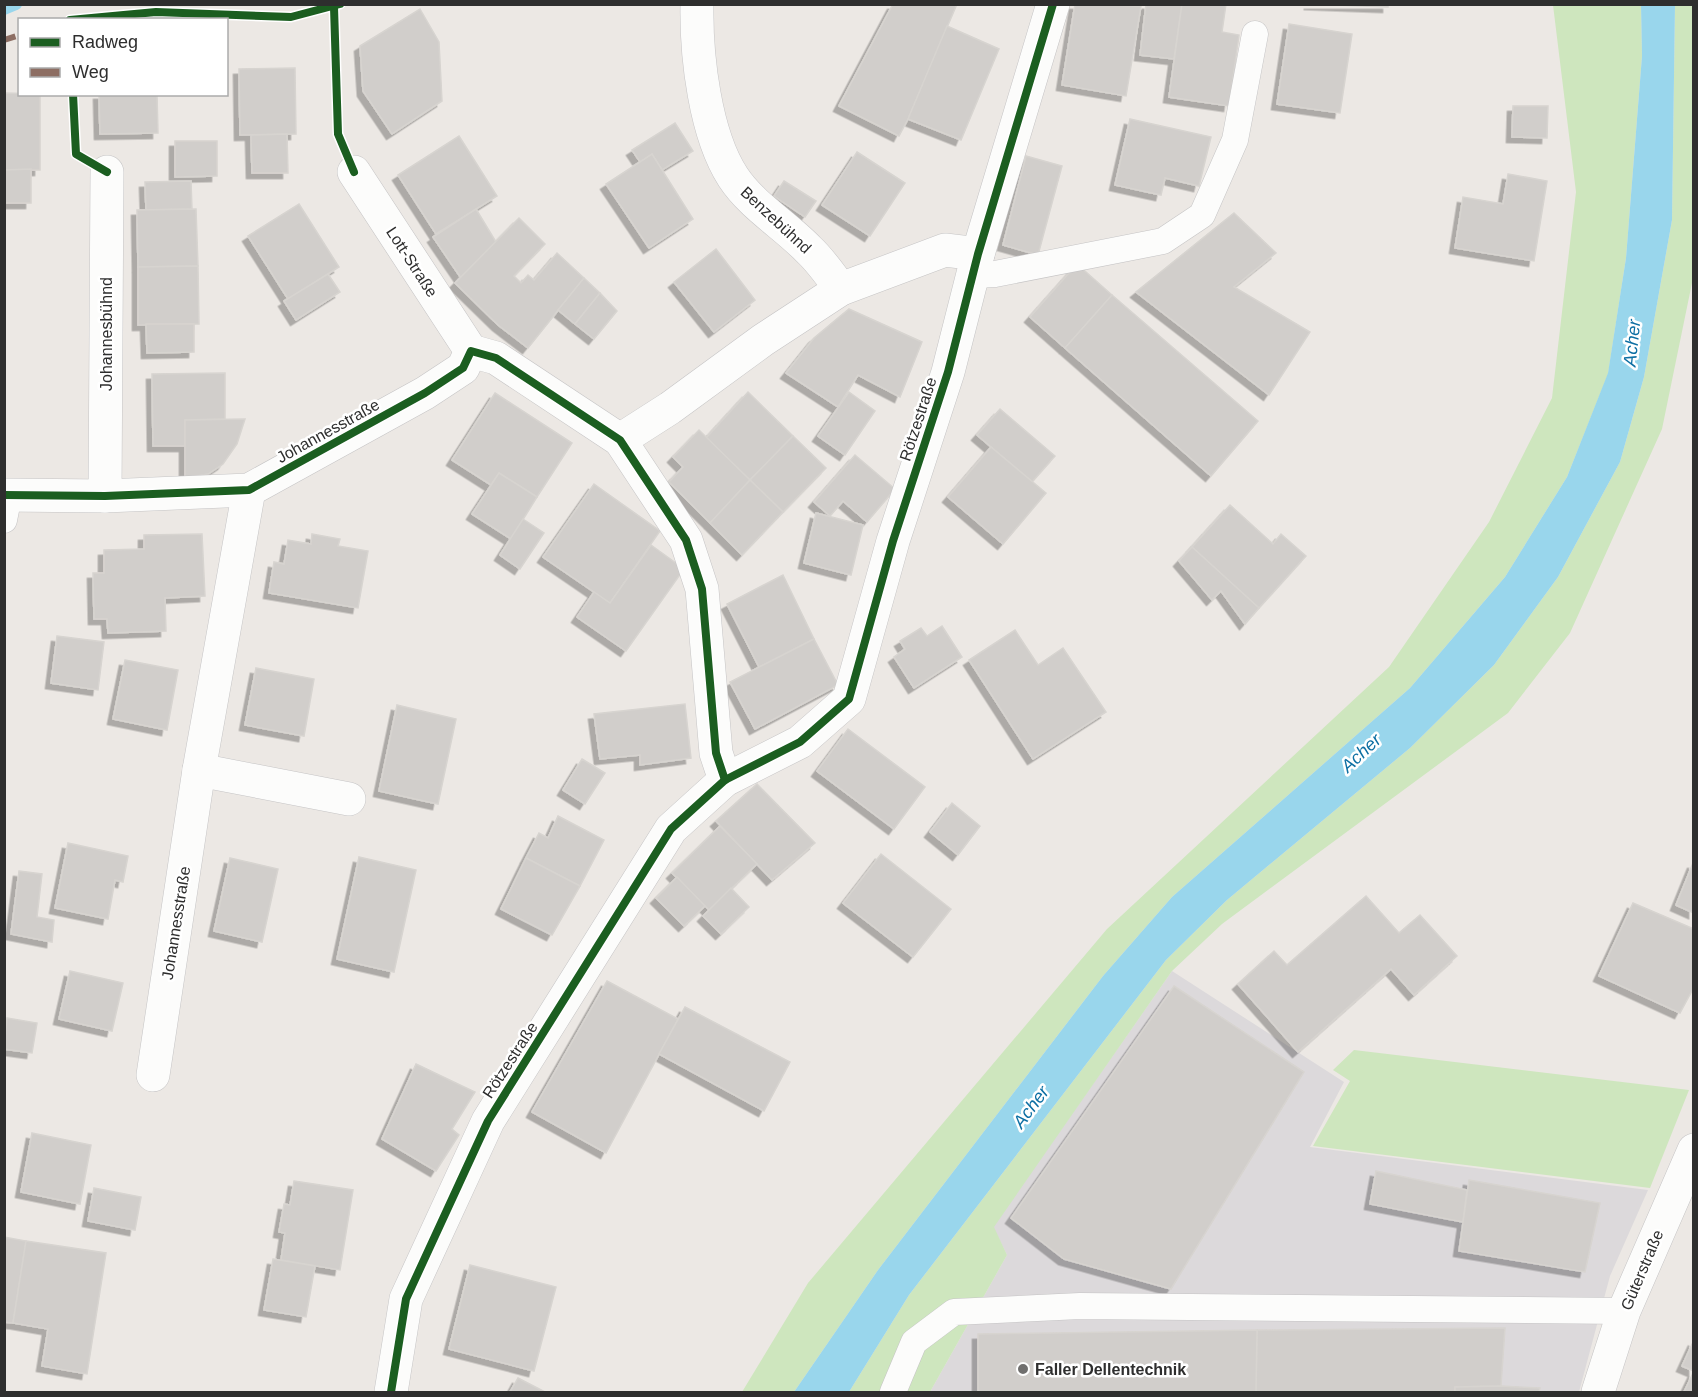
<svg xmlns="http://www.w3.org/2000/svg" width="1698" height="1397" font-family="Arial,sans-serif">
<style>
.industrial{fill:#dcd9db}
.green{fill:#cee6be}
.water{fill:#99d6ec}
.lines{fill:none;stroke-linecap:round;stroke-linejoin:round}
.stream{stroke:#99d6ec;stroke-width:12}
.building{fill:#d1cecb;stroke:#d7d4d0;stroke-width:1.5;filter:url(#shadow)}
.service-casing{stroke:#c5c4c5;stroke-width:27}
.minor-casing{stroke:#c5c4c5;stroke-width:34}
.service{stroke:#fcfcfb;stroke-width:26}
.minor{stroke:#fcfcfb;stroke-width:33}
.quiet{stroke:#8d6e63;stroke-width:6;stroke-dasharray:12 6;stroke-linecap:butt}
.cycleway-casing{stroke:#fff;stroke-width:11}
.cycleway{stroke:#1b5e20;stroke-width:8}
.poi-dot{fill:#706f6e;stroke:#fff;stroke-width:2}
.labels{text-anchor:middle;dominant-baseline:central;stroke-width:5;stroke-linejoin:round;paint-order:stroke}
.street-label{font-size:16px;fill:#2e2e2e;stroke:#fff}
.poi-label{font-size:16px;font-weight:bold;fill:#2e2e2e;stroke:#fff;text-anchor:start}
.water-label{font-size:18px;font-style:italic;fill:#0d6fa3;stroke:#fff}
</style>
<defs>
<filter id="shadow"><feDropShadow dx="-5.5" dy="5.5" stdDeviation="0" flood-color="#0004"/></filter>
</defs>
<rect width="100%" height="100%" fill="#ece8e4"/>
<path class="industrial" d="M1172,971L1344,1082L1310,1147L1648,1190L1610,1276L1579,1392H930L1007,1255L993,1227Z"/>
<g class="green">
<path d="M1553,5H1641L1642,56L1626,258L1608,374L1567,477L1505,577L1410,688L1172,897L1103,976L878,1270L794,1392H742L808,1283L1107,929L1389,667L1489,522L1552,398L1576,192Z"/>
<path d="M1675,5H1693V278L1662,429L1570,633L1508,713L1222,924L1172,971L994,1227L1007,1255L930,1392H849L909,1295L1166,960L1227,900L1410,748L1494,665L1558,577L1620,462L1644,377L1672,220Z"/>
<path d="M1354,1050L1689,1090L1650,1188L1313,1146L1350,1081L1333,1070Z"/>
</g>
<path class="water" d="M1641,5H1675L1672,220L1644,377L1620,462L1558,577L1494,665L1410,748L1227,900L1166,960L909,1295L849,1392H794L878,1270L1103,976L1172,897L1410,688L1505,577L1567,477L1608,373L1626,258L1642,56Z"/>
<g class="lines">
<path class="stream" d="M4,9L16,4"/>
</g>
<g class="building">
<path d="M893,4H957L908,119L899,136L839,106Z"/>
<path d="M1075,4L1141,6L1126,96L1062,85Z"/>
<path d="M1146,4H1182L1174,59L1140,55Z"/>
<path d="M1182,4H1226L1222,32L1239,35L1229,106L1169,97Z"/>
<path d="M1309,4H1388V7Z"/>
<path d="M420,9L439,42L442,101L392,134L363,91L360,46Z"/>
<path d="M1289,24L1352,34L1340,113L1277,104Z"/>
<path d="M947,26L999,49L961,140L908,119Z"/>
<path d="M295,68L296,134L240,135L239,69Z"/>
<path d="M4,93L40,94V170H4Z"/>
<path d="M99,94H157L158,133L100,134Z"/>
<path d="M1513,106H1548L1547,138L1512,137Z"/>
<path d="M1130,119L1211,137L1199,186L1165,178L1161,195L1115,185Z"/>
<path d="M675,123L693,151L662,170L652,154L640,162L632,150Z"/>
<path d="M287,134L288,173H252L251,135Z"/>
<path d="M459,136L497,196L436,234L398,175Z"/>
<path d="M175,141H217V176L175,177Z"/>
<path d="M857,152L905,183L870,236L822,205Z"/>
<path d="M652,154L693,219L649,248L606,184Z"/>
<path d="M1026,156L1062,166L1038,255L1003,245Z"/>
<path d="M31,169V203H4V170Z"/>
<path d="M1508,174L1547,181L1534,261L1455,248L1463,197L1503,204Z"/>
<path d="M191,181L192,209L146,210L145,182Z"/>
<path d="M784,181L816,201L805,217L774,196Z"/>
<path d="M299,204L339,267L288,299L248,236Z"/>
<path d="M196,209L198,266L138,267L137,210Z"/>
<path d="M476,209L496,242L461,278L433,237Z"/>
<path d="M1234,213L1276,253L1234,287L1310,332L1269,395L1136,292Z"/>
<path d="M519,218L545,244L514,276L521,283L528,275L534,280L557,253L584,278L528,348L498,325L455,283Z"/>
<path d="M716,249L755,300L714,332L674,282Z"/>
<path d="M1077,264L1112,295L1065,348L1030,317Z"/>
<path d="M198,266L199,324L138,325V267Z"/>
<path d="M328,274L340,292L296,320L284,301Z"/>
<path d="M584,278L600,293L575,324L558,310Z"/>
<path d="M600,293L617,311L594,339L575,324Z"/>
<path d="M1112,295L1258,421L1211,476L1065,348Z"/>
<path d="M849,309L922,342L900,397L858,375L838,407L786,373L814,338Z"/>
<path d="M146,324H194V352L147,353Z"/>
<path d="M225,373V419L185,420V446H153L152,374Z"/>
<path d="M748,392L793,436L750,480L706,438Z"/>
<path d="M849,392L875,411L845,455L818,436Z"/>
<path d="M495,393L572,443L537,497L499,473L491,485L452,460Z"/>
<path d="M1000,409L1055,456L1032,482L977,435Z"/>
<path d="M245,419L237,444L223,464L208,474L192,477H185V420Z"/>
<path d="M699,430L750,480L710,523L669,482L683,467L673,457Z"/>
<path d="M793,436L826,468L783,512L750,480Z"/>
<path d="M991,447L1046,493L1003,544L948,497Z"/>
<path d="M855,455L895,489L867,522L843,501L830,516L814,502Z"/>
<path d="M499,473L537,497L511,539L472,514Z"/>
<path d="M750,480L783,512L742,555L710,523Z"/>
<path d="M594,484L660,531L610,603L543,557Z"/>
<path d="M1230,505L1273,544L1281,534L1306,556L1259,608L1192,547Z"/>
<path d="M816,513L863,525L851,575L804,563Z"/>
<path d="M523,519L544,533L520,569L500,555Z"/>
<path d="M202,534L205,596L165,598L166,631L108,633L107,619H94L93,573H104V550L144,549V535Z"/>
<path d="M312,534L340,539L338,546L368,551L358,608L269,593L274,562L284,564L288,540L311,544Z"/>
<path d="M651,545L684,569L626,651L577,617L594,592L610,603Z"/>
<path d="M1192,547L1259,608L1245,624L1221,591L1212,600L1179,561Z"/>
<path d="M783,575L814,639L759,667L727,604Z"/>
<path d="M942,626L962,657L914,688L894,657L905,649L900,641L921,628L927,636Z"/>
<path d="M1015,630L1038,665L1063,648L1106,712L1033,759L969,660Z"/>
<path d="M57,636L104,642L98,690L51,683Z"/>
<path d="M814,639L838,685L755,729L730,682Z"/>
<path d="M125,660L178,670L167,730L113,719Z"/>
<path d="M256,668L314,679L304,736L245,725Z"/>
<path d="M685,704L691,758L640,765V755L600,759L594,714Z"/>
<path d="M397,705L456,719L438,804L379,791Z"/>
<path d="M848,729L925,787L894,829L817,771Z"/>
<path d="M582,759L605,773L585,804L563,790Z"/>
<path d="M757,784L815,843L772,880L716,821Z"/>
<path d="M952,803L980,826L958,855L930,832Z"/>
<path d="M558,816L604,840L580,886L526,858L539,833L548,838Z"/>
<path d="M720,826L757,864L709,910L672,873Z"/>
<path d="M68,843L128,856L123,882L115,880L108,919L55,908Z"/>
<path d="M881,854L951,909L913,957L843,903Z"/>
<path d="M359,857L416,870L394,972L337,959Z"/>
<path d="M230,858L278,869L262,942L214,931Z"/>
<path d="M526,858L580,886L552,935L501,909Z"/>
<path d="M1693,863H1694V913L1676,905Z"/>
<path d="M19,871L42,874L37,917L54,920L52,942L11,934Z"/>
<path d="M677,877L705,906L684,926L656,898Z"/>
<path d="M731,888L749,907L721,934L703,916Z"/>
<path d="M1366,896L1399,933L1420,915L1457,956L1414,995L1391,969L1298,1052L1238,984L1274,951L1287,965Z"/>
<path d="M1633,903L1694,929V987L1680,1013L1599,976Z"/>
<path d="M70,971L123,983L112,1031L59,1019Z"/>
<path d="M607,981L678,1019L606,1153L532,1112Z"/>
<path d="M1174,986L1304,1072L1171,1289L1064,1259L1011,1218Z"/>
<path d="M685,1007L790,1062L764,1111L659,1054Z"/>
<path d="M7,1018L37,1023L32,1053L4,1049Z"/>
<path d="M416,1064L475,1092L452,1129L459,1135L436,1171L382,1139Z"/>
<path d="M32,1133L91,1145L80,1204L21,1192Z"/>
<path d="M1376,1171L1467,1190L1463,1222L1370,1204Z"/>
<path d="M1469,1180L1600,1203L1585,1272L1459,1251Z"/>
<path d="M294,1181L353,1190L340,1270L281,1260L285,1233L279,1232L284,1204L290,1205Z"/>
<path d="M94,1188L141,1197L135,1230L88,1221Z"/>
<path d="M4,1237L26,1241L13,1323L4,1322Z"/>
<path d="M26,1241L106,1253L87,1374L42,1366L48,1329L13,1323Z"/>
<path d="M273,1259L315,1266L306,1317L264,1310Z"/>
<path d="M470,1265L556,1287L534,1371L449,1349Z"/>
<path d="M1505,1328L1501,1386L1455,1387V1392H1256L1257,1330Z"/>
<path d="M1257,1330L1256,1392H978V1334Z"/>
<path d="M1694,1340V1371L1682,1366Z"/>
<path d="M1694,1371V1392H1684Z"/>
<path d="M518,1378L545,1392H510Z"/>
<path d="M1501,1386L1540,1388L1539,1392H1455V1387Z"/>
</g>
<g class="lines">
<defs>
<g id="service">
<path d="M974,275L995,274L1163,241L1202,215L1235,140L1255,34"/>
<path d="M4,520L9,495"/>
<path d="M893,1392L914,1342L954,1312L1080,1306L1624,1311"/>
</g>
<g id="minor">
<path d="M697,4C696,56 705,134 733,177C752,206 785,225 809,250C821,261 831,276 841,289"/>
<path d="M354,172L471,351"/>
<path d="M620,440L670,408L763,340L841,289L945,250L978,254"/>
<path d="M4,495L105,496L249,490L425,393L463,368L471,351L496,358L620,440L686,540L702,589L716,753L725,780"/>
<path d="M105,496L107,172"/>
<path d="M199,770L349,799"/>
<path d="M153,1075L199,770L249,490"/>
<path d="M391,1392L406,1299L488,1121L671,829L725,780L800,742L849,699L893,541L948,372L978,254L1053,4"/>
<path d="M1598,1392L1624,1311L1694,1150"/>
</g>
</defs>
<use href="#service" class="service-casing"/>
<use href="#minor" class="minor-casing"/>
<use href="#service" class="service"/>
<use href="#minor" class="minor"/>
<path class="quiet" d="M4,40L20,35"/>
<defs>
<g id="cycleway">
<path d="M334,7L338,134L354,172"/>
<path d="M70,20L156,12L291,17L340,4"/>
<path d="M73,94L76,154L107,172"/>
<path d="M4,495L105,496L249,490L425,393L463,368L471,351L496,358L620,440L686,540L702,589L716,753L725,780"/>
<path d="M391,1392L406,1299L488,1121L671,829L725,780L800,742L849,699L893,541L948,372L978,254L1053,4"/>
</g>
</defs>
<use href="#cycleway" class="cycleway-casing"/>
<use href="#cycleway" class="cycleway"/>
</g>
<circle class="poi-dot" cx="1023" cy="1369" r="6"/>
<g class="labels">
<g class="street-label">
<text transform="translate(776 220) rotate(43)">Benzebühnd</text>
<text transform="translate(412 262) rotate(57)">Lott-Straße</text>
<text transform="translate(106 334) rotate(-90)">Johannesbühnd</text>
<text transform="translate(918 419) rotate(-72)">Rötzestraße</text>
<text transform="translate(328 431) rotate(-29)">Johannesstraße</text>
<text transform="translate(176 923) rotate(-81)">Johannesstraße</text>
<text transform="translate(510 1060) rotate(-57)">Rötzestraße</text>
<text transform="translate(1642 1270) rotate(-67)">Güterstraße</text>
</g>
<g class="poi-label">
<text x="1035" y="1369">Faller Dellentechnik</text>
</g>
<g class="water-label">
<text transform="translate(1632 343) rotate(-84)">Acher</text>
<text transform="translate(1361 753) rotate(-43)">Acher</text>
<text transform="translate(1031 1107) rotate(-53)">Acher</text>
</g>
</g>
<rect width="1698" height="1397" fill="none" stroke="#2e2e2e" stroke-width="12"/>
<rect x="18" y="18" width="210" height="78" fill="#ffffff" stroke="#ababab" stroke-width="1.5"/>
<rect x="30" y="38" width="30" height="9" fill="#1b5e20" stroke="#ababab" stroke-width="1.5"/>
<text x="72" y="48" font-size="18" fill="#2e2e2e">Radweg</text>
<rect x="30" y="68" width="30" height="9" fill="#8d6e63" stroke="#ababab" stroke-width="1.5"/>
<text x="72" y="78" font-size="18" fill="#2e2e2e">Weg</text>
</svg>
